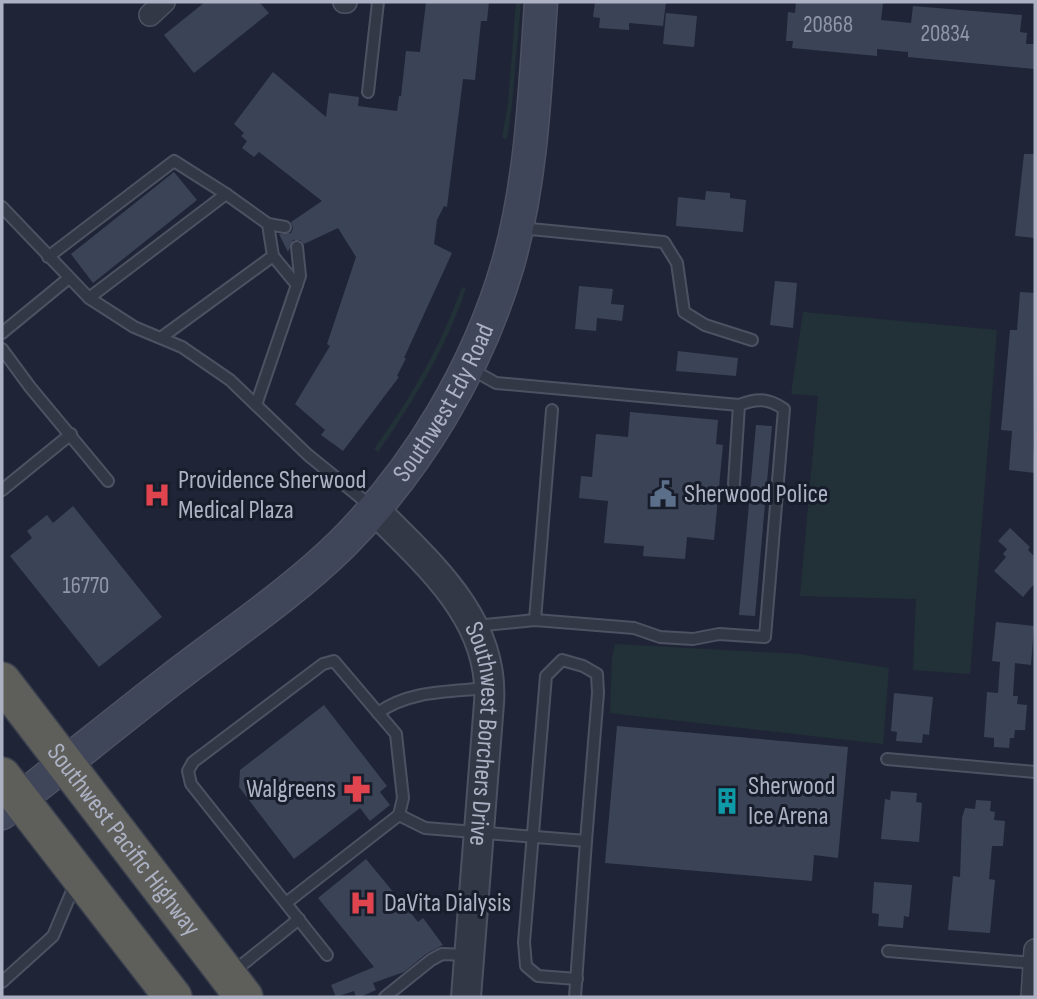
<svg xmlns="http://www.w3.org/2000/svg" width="1037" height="999" font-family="'Sofia Sans Condensed',sans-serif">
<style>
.green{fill:#213137}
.building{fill:#3b4357}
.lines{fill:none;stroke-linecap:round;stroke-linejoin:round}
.service-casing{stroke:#4d5262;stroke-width:14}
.minor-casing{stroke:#4d5262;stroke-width:24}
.tertiary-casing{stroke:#4d5262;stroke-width:32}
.secondary-casing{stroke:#4d5262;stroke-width:35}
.trunk-casing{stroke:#3a3f4e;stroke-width:40}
.service{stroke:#323846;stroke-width:10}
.minor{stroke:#323846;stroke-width:21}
.tertiary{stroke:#323846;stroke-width:28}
.secondary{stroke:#404659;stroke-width:32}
.trunk{stroke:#5e5e5b;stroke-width:37}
.labels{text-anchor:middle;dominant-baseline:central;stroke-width:6;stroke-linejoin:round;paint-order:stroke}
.number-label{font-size:23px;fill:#9096a9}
.street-label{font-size:26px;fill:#acb2c4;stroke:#181d2b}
.poi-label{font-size:26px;fill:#acb2c4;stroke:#181d2b;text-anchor:start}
</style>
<rect width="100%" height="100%" fill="#1f2536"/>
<g class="green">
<path d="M516,2H521L512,104L507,139L502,138L508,104Z"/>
<path d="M462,287L466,288C446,348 414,401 378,452L374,449C411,398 441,346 462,287Z"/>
<path d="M803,312L997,330L970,674L913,670L916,599L800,596L818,396L791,394Z"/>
<path d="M615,644L798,654L889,668L883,744L610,713L612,658Z"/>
</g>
<g class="building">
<path d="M205,2H259L269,13L194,73L164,35Z"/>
<path d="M426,2H489L487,21H481L475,80L463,79L447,207L444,206L437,220L434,244L452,253L404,358H406L397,376L399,377L343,451L321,435L325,430L295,404L330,346L327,344L356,257L338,228L304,244L300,240H293L288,252L279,234L291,233L293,228L291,222L322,201L259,152L254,157L242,148L247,141L241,136L244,133L234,124L273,72L326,117L329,93L359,97L358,106L397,111L399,96H401L406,51L420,52Z"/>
<path d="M595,2H666L663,26L629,23V30L599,28L600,18L593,17Z"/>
<path d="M796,2L883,3L881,20L911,23L913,6L1022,15L1020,32L1027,33L1026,44H1035V69L908,57V52L877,49V56L792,48L793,41H786L788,12L795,13Z"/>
<path d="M666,13L697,16L694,47L663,44Z"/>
<path d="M1024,154H1035V238L1015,236Z"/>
<path d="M174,172L197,200L93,283L71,254Z"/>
<path d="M706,191L730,193V198L746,200L743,232L676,226L678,197L705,200Z"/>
<path d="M775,281L797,283L793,328L770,325Z"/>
<path d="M579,286L613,289L611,304L624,305L622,321L597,318L596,331L575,329Z"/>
<path d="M1020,292L1035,293L1033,445L1035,473L1009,470L1012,431L1001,430L1010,330H1017Z"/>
<path d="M678,351L738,358L736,376L676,371Z"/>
<path d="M630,412L718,420L716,444L723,445L714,540L687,537L685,559L643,556L644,546L604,543L608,501L579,498L581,476L592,477L596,434L628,437Z"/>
<path d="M756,425L772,426L755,616L739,615Z"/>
<path d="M73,506L162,617L99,667L10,556L32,538L27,531L47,515L53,523Z"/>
<path d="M1010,528L1030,547L1028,550L1035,557V583L1023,597L994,571L1006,557L1003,554L1007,549L998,541Z"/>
<path d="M996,622L1034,626L1031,665L1015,663L1013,696H1018L1017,704L1027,705L1025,730H1015L1014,738H1010L1009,748L994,747V738L984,737L987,692L998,693L1000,662L992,661Z"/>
<path d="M894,693L933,697L929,735L923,734L922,743L896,741L897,732L891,731Z"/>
<path d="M324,705L387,786L380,792L390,805L370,821L360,808L294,859L239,787L240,770Z"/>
<path d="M617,726L848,747L838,858L814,855L812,881L605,863Z"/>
<path d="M891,791L917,793L916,802L922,803L919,842L881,839L885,799L890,800Z"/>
<path d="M976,800L991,801L990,811L995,812L994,820L1005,821L1003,846H992L989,879L995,880L990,933L948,930L953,876L960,877L962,818L965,808L975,809Z"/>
<path d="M366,859L418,922L423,918L443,945L426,954L404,972L373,983L376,990L360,997H356L354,991L336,997L331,985L374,967L318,898Z"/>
<path d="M874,882L912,885L909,917L904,916L903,928L878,926L879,914L872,913Z"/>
</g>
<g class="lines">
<defs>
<g id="service">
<path d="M368,92L378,2"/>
<path d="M226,194L268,224L285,227"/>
<path d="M2,207L89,298L134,327L182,347L230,380L308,455L372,507"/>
<path d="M268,224L273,256L297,285"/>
<path d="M520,228L664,242L677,263L684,312L705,325L752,340"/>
<path d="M48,257L174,161L226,194L89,298"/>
<path d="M2,333L69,278"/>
<path d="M162,337L273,256"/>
<path d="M2,349L30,387L108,481"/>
<path d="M471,369L496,383L739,405L734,484"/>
<path d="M256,405L300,276L297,247"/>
<path d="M2,490L71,434"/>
<path d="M535,620L552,410"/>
<path d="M475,626L535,620L634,628L660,637L693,639L719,634L765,637L784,409C768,398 757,398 739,405"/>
<path d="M378,713C409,690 450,692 488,688"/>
<path d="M887,759L1035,772"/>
<path d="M286,903L399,815L425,828L586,841L575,997"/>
<path d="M888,951L1034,963"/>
<path d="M327,955L191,784L188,771L193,762L323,664L334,661L396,734L403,798L399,815"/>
<path d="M233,972L299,919"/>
<path d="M577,979L538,976L526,966L524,942L546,676L562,660L583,666L597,674L598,693L586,841"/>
<path d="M2,982L53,936L75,884"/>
<path d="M385,997L431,960L442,954L469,955"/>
</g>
<g id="minor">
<path d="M344,2H346"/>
<path d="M150,15L164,2"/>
<path d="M1032,997L1035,950"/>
</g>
<g id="tertiary">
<path id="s1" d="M374,509C427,563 495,619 489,703L466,997"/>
</g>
<g id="secondary">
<path id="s2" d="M2,813C59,769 115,723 172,679C229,635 291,594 342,544C418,468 478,367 508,264C532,179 535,90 541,2"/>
</g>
<g id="trunk">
<path id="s3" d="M2,681L244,997"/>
<path d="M2,776L173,997"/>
</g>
</defs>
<use href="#service" class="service-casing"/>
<use href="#minor" class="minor-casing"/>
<use href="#tertiary" class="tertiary-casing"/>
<use href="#secondary" class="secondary-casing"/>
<use href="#trunk" class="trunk-casing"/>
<use href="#service" class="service"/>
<use href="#minor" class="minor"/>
<use href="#tertiary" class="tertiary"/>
<use href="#secondary" class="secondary"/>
<use href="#trunk" class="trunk"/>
</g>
<defs>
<symbol id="civic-bare" viewBox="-9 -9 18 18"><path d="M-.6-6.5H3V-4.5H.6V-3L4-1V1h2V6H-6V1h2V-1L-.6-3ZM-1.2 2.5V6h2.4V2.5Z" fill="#5c6f8a" stroke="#181d2b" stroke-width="2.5" paint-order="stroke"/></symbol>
<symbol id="hospital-bare" viewBox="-9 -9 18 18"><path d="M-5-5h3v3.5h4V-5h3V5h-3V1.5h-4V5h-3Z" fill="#e0444e" stroke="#181d2b" stroke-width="2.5" paint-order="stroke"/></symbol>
<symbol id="pharmacy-bare" viewBox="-9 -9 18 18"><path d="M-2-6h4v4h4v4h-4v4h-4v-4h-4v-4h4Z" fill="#e0444e" stroke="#181d2b" stroke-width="2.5" paint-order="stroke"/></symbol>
<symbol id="building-bare" viewBox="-9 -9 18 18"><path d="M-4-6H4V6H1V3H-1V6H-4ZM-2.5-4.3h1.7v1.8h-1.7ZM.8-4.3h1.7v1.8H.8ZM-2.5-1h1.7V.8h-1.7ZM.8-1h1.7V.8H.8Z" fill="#0f9aa8" stroke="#181d2b" stroke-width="2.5" paint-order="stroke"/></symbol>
</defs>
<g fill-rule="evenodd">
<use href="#civic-bare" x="644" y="475" width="38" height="38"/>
<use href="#hospital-bare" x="138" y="476" width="38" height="38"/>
<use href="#pharmacy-bare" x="338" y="770" width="38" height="38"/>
<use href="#building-bare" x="708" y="782" width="38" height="38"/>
<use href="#hospital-bare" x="344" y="884" width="38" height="38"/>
</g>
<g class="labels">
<g class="number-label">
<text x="828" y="25">20868</text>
<text x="945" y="34">20834</text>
<text x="86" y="586">16770</text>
</g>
<g class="street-label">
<text stroke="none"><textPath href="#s2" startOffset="609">Southwest Edy Road</textPath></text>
<text stroke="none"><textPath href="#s1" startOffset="264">Southwest Borchers Drive</textPath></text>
<text stroke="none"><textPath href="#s3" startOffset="200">Southwest Pacific Highway</textPath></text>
</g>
<g class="poi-label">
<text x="178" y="480">Providence Sherwood<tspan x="178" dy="30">Medical Plaza</tspan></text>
<text x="684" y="494">Sherwood Police</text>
<text x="748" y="786">Sherwood<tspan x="748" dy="30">Ice Arena</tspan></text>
<text x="336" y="789" text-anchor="end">Walgreens</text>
<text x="384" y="903">DaVita Dialysis</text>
</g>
</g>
<rect width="1037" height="999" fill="none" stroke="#acb2c4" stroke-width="7"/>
</svg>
